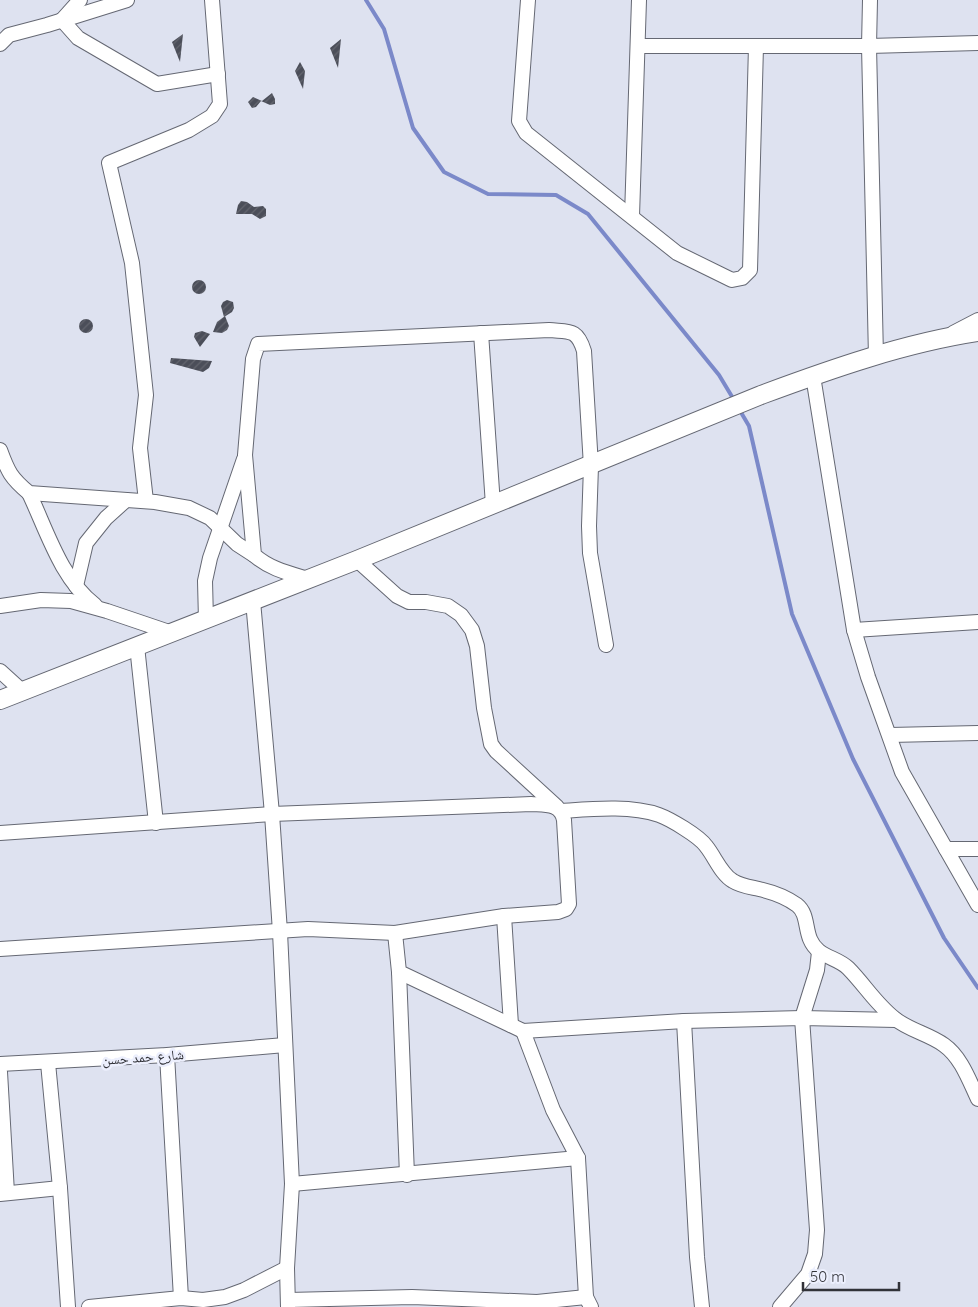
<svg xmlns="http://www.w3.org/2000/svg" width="978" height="1307" font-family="Quicksand,'Noto Naskh Arabic',sans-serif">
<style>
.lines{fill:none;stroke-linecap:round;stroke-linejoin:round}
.stream{stroke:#7b89c9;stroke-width:4}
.building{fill:url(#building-hatch)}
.minor-casing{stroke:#656873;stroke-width:16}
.tertiary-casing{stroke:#656873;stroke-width:20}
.minor{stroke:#fff;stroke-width:14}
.tertiary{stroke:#fff;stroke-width:18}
.labels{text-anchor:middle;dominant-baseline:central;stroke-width:5;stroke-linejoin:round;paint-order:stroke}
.street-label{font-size:14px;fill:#313238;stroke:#eceffd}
</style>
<defs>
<pattern id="building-hatch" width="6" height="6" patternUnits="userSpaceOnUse" patternTransform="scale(1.25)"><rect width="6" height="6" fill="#4b4e59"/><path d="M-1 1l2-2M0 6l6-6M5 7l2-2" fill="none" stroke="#63656e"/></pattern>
</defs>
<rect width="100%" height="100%" fill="#dee2f0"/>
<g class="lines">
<g class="stream">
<path d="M366,0L384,29L413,128L444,172L488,194L556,195L588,214L719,375L734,400"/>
<path d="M739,409L749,426L792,614L853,759L944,938L978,988"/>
</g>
</g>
<g class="building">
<path d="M183,34L180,62L172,42Z"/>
<path d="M341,39L338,68L330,48Z"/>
<path d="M300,62L305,71L303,89L295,71Z"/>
<path d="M272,93L275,99V104L270,105L261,101L256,107L252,108L248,102L253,97L262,101Z"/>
<path d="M241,201L247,202L254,207L263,206L266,209V216L260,219L252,214H236L238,205Z"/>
<circle cx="199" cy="287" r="7"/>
<path d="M227,300L233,302L234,308L232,312L224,317L221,306L223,302Z"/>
<path d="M225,316L229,326L227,330L222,333L213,332L217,322Z"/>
<circle cx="86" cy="326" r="7"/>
<path d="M202,331L210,334L200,347L194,337L195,333Z"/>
<path d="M171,358L212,361L209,368L203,372L170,363Z"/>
</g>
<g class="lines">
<defs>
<g id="minor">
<path d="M80,0L62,20L78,38L157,84L218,74"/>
<path d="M528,0L519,121L526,133L677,253L732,280L742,278L750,270L756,46"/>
<path d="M870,0L869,46L876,357"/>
<path d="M0,44L9,35L47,25L127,0"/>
<path d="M638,46H869L978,43"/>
<path d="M632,216L639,0"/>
<path d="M481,333L493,505"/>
<path d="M953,333L978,320"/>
<path d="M813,376L854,630L868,677L902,772L978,905"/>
<path d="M0,450C8,472 11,478 29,493L155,502L189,508L210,518L237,544L254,555"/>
<path d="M29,493C47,531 61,579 95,605"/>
<path d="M146,501L140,448L146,395L132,263L109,163L189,130L212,116L220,104L212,0"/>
<path d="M357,560L397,596L409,602H426L448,606L461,615L472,630L477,646L484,708L491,744L496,751L557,807"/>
<path d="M308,579C288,573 270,569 254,555L245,455L253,359L258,344L549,330C569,332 577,328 584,351L591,466L589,526L590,553L606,645"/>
<path d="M76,586L86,543L106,518L126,500"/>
<path d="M253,601L272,814L280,932L292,1184L287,1268L288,1307"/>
<path d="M0,606L41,600L71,601L107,611L172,633"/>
<path d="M206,620L205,581L210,558L244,459"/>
<path d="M854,630L978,622"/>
<path d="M137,646L156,823"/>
<path d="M0,671L22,691"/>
<path d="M890,735L978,733"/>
<path d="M561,811C591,809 630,805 659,815C670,819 699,836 706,846C715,857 721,874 733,881C741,886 750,887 759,889C772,892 786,897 797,905C811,916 802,938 819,951C828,958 840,960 848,968C864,984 876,1004 894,1018C908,1030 929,1034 944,1045C961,1057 969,1080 978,1099"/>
<path d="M0,833L272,814L531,804C545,805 561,803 564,820L569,904L566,909L558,912L504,916L395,933L308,929L0,949"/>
<path d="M946,849H978"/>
<path d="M504,916L511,1025"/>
<path d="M395,933L399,972L523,1031L684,1021L802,1018L896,1020"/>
<path d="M399,972L407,1175"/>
<path d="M684,1021L697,1257L702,1307"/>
<path d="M523,1031L553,1110L578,1158L586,1297L591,1307"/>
<path d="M167,1055L181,1298"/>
<path d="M48,1063L60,1188L68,1307"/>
<path d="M0,1064L167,1055L285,1045"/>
<path d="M0,1072L7,1193"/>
<path d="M292,1184L578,1158"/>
<path d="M0,1194L60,1188"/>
<path d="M288,1300L412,1297L537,1302L586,1297"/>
<path d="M89,1307L181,1298L203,1300L225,1297L244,1290L287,1268"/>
<path d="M780,1307L808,1274L815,1254L817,1230L802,1018L817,970L819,952"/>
</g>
<path id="tertiary" d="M0,700L357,560L761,395C831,369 905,343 978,332"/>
</defs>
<use href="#minor" class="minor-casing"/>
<use href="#tertiary" class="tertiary-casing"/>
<use href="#minor" class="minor"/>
<use href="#tertiary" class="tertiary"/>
</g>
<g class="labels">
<g class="street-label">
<text transform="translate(143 1057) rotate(-4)">شارع حمد حسن</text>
</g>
</g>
<path d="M803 1282v8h96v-8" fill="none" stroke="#313238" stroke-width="2.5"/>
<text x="810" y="1282" font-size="15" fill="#313238" stroke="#eceffd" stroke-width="4" paint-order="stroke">50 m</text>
</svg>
